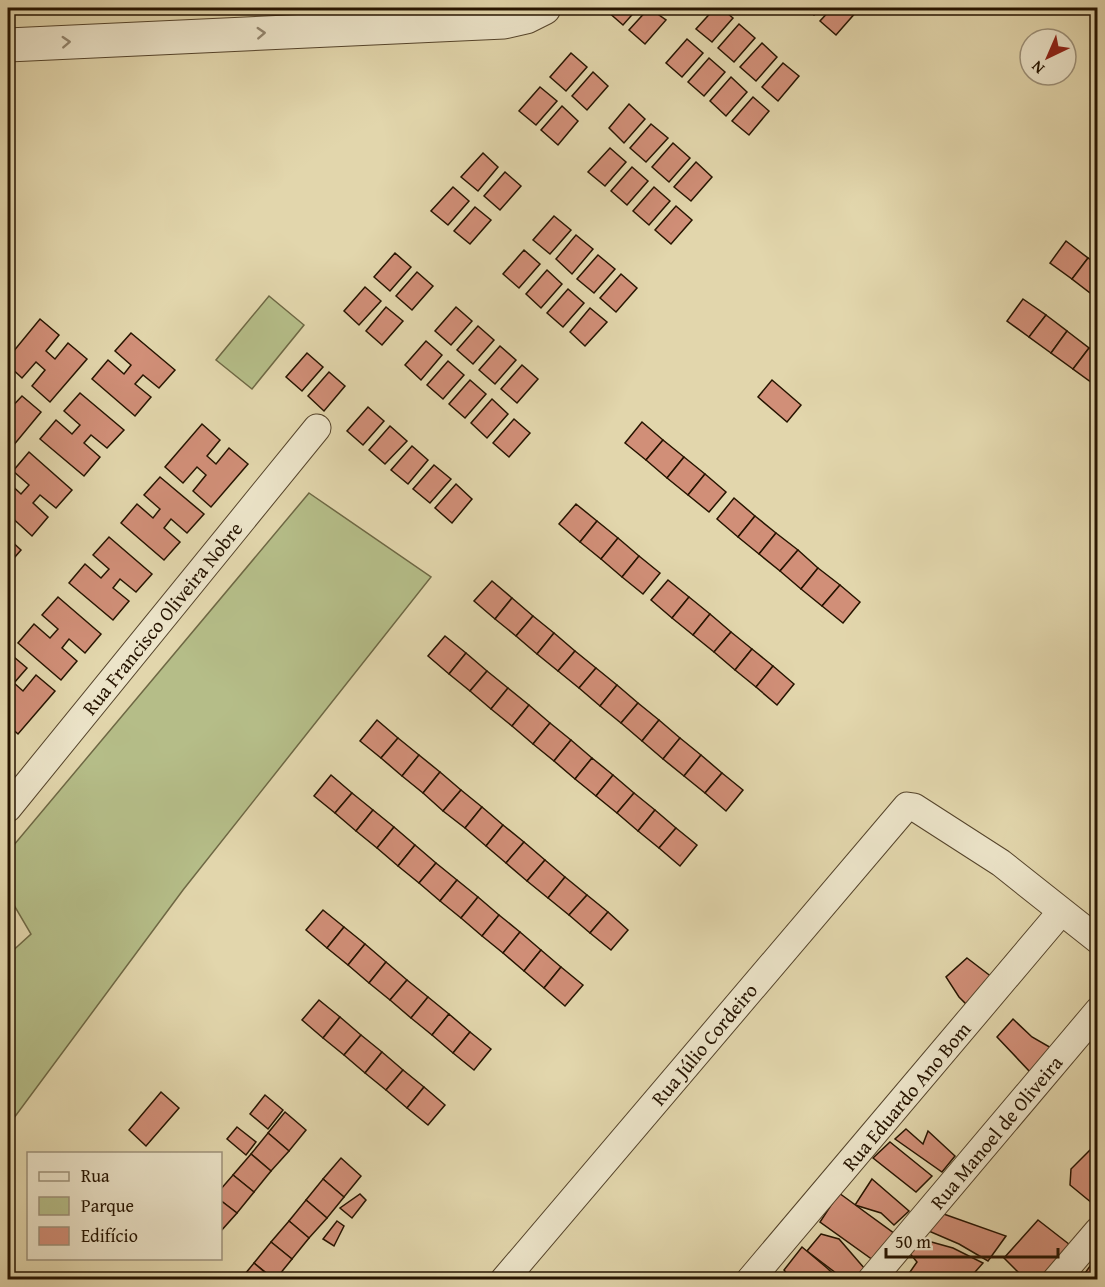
<svg xmlns="http://www.w3.org/2000/svg" width="1105" height="1287" font-family="'Gentium Book Plus',serif">
<style>
.green{fill:#b5bd88;stroke:#6e6844;stroke-width:1.5}
.building{fill:#d18f78;stroke:#261400;stroke-width:1.5}
.lines{fill:none;stroke-linecap:round;stroke-linejoin:round}
.minor-casing{stroke:#55442b;stroke-width:29}
.tertiary-casing{stroke:#55442b;stroke-width:35}
.minor{stroke:#ece4c9;stroke-width:27}
.tertiary{stroke:#ece4c9;stroke-width:33}
.oneway{stroke:#93866f}
.labels{text-anchor:middle;dominant-baseline:central;stroke-width:4.5;stroke-linejoin:round;paint-order:stroke}
.street-label{font-size:20px;fill:#261400;stroke:#ece4c9}
</style>
<rect width="100%" height="100%" fill="#e2d6ac"/>
<filter id="stains"><feTurbulence type="fractalNoise" baseFrequency=".00333" numOctaves="4"/><feColorMatrix values="0 0 0 0 .2 0 0 0 0 .09 0 0 0 0 .02 0 0 0 .5 -.17"/></filter>
<radialGradient id="worn" r=".72"><stop offset=".6" stop-color="#630" stop-opacity="0"/><stop offset="1" stop-color="#630" stop-opacity=".3"/></radialGradient>
<g class="green">
<path d="M269,296L304,325L252,389L216,360Z"/>
<path d="M309,493L431,577L183,890L8,1126V955L31,934L8,895V852Z"/>
</g>
<g class="building">
<path d="M610,8H638L623,25L607,11Z"/>
<path d="M649,8L666,20L645,44L629,30Z"/>
<path d="M715,8H721L733,18L712,42L696,29Z"/>
<path d="M805,8H821L814,15Z"/>
<path d="M832,8H853L857,11L836,35L820,21Z"/>
<path d="M739,24L755,38L734,62L718,48Z"/>
<path d="M687,39L703,53L682,77L666,63Z"/>
<path d="M762,43L777,57L756,81L740,67Z"/>
<path d="M571,53L587,67L566,91L550,77Z"/>
<path d="M709,58L725,72L704,96L688,82Z"/>
<path d="M783,63L799,76L778,101L762,87Z"/>
<path d="M593,72L608,86L587,110L572,96Z"/>
<path d="M731,77L747,92L726,116L710,101Z"/>
<path d="M540,87L557,101L536,125L519,111Z"/>
<path d="M753,97L769,111L749,135L732,121Z"/>
<path d="M629,104L645,119L624,143L609,128Z"/>
<path d="M562,106L578,121L558,145L541,130Z"/>
<path d="M651,124L668,138L646,162L630,148Z"/>
<path d="M673,143L690,158L669,182L652,167Z"/>
<path d="M610,148L626,162L605,186L588,172Z"/>
<path d="M483,153L498,167L478,191L461,177Z"/>
<path d="M696,162L712,177L691,201L674,187Z"/>
<path d="M632,167L648,181L627,205L611,191Z"/>
<path d="M505,172L521,186L500,210L484,196Z"/>
<path d="M453,187L469,201L448,225L431,211Z"/>
<path d="M654,187L670,201L649,225L633,211Z"/>
<path d="M676,206L692,220L671,244L655,230Z"/>
<path d="M475,207L491,220L470,244L454,231Z"/>
<path d="M554,216L571,230L550,254L533,240Z"/>
<path d="M576,235L593,249L572,274L556,259Z"/>
<path d="M1066,241L1088,258L1072,279L1050,263Z"/>
<path d="M524,250L540,264L519,288L503,274Z"/>
<path d="M395,253L411,267L390,291L374,277Z"/>
<path d="M598,255L615,269L594,293L577,279Z"/>
<path d="M1088,258L1098,265V291L1094,296L1072,279Z"/>
<path d="M547,270L562,284L541,308L526,294Z"/>
<path d="M417,272L433,286L412,310L396,296Z"/>
<path d="M621,274L637,288L616,312L600,298Z"/>
<path d="M365,287L381,301L359,325L344,311Z"/>
<path d="M568,289L584,303L563,327L547,313Z"/>
<path d="M1023,299L1046,315L1029,337L1007,321Z"/>
<path d="M386,307L403,321L382,345L366,331Z"/>
<path d="M456,307L472,321L451,345L435,331Z"/>
<path d="M590,308L607,322L585,346L570,332Z"/>
<path d="M1046,315L1067,331L1051,353L1029,337Z"/>
<path d="M40,319L59,335L46,351L55,359L68,343L87,359L50,402L32,386L45,370L36,362L22,378L8,365V358Z"/>
<path d="M478,326L494,340L473,364L457,350Z"/>
<path d="M1067,331L1089,348L1073,369L1051,353Z"/>
<path d="M131,333L175,370L159,388L143,375L135,384L151,397L135,416L92,379L108,360L124,374L131,365L115,351Z"/>
<path d="M426,341L442,355L421,380L405,365Z"/>
<path d="M500,346L516,360L495,384L479,370Z"/>
<path d="M1089,348L1098,354V382L1095,385L1073,369Z"/>
<path d="M307,353L323,367L302,391L286,377Z"/>
<path d="M448,361L464,375L443,399L427,385Z"/>
<path d="M522,365L538,379L517,403L501,389Z"/>
<path d="M329,372L345,386L324,411L308,396Z"/>
<path d="M470,380L486,394L465,418L449,404Z"/>
<path d="M772,380L801,405L787,422L758,397Z"/>
<path d="M80,393L124,430L107,448L91,435L84,443L100,457L84,476L40,439L56,420L72,434L80,425L64,411Z"/>
<path d="M22,396L41,412L8,452V411Z"/>
<path d="M492,399L508,414L487,438L471,423Z"/>
<path d="M368,407L384,421L363,445L347,431Z"/>
<path d="M514,419L530,433L509,457L493,443Z"/>
<path d="M642,422L663,440L646,460L625,443Z"/>
<path d="M202,424L220,440L207,456L216,464L229,448L248,464L211,507L193,491L206,475L197,467L183,483L165,467Z"/>
<path d="M390,426L407,441L385,464L369,450Z"/>
<path d="M663,440L684,457L667,478L646,460Z"/>
<path d="M412,446L428,460L408,484L391,470Z"/>
<path d="M29,452L72,490L56,508L40,495L33,503L48,517L32,536L8,514V482L21,494L29,485L13,471Z"/>
<path d="M684,457L705,474L688,495L667,478Z"/>
<path d="M434,465L451,479L430,503L413,489Z"/>
<path d="M705,474L726,492L709,512L688,495Z"/>
<path d="M160,477L204,514L187,533L171,519L164,528L180,542L164,560L121,523L137,504L153,518L160,509L144,495Z"/>
<path d="M456,484L472,499L452,523L435,508Z"/>
<path d="M734,498L755,516L738,537L717,519Z"/>
<path d="M576,504L597,521L580,542L559,524Z"/>
<path d="M755,516L776,533L759,554L738,537Z"/>
<path d="M597,521L618,538L601,559L580,542Z"/>
<path d="M776,533L798,550L780,571L759,554Z"/>
<path d="M109,537L152,574L136,592L120,579L113,588L129,601L113,620L69,583L85,564L101,578L109,569L93,555Z"/>
<path d="M8,538L21,550L8,565Z"/>
<path d="M618,538L639,556L622,577L601,559Z"/>
<path d="M798,550L818,568L801,589L780,571Z"/>
<path d="M639,556L660,573L643,594L622,577Z"/>
<path d="M818,568L840,585L822,606L801,589Z"/>
<path d="M668,580L689,597L672,618L651,600Z"/>
<path d="M492,581L512,598L495,619L474,601Z"/>
<path d="M840,585L860,602L843,623L822,606Z"/>
<path d="M58,597L101,634L85,653L69,639L62,648L77,661L61,680L18,643L34,624L50,638L58,629L42,615Z"/>
<path d="M689,597L710,614L693,635L672,618Z"/>
<path d="M512,598L533,616L516,636L495,619Z"/>
<path d="M710,614L731,632L714,652L693,635Z"/>
<path d="M533,616L554,633L537,654L516,636Z"/>
<path d="M731,632L752,649L735,670L714,652Z"/>
<path d="M554,633L575,651L558,671L537,654Z"/>
<path d="M445,636L466,653L449,674L428,656Z"/>
<path d="M752,649L773,666L756,687L735,670Z"/>
<path d="M575,651L596,668L579,688L558,671Z"/>
<path d="M8,652L27,668L14,683L23,691L36,675L55,691L18,734L8,725V709L13,702L8,698Z"/>
<path d="M466,653L487,671L470,691L449,674Z"/>
<path d="M773,666L794,684L777,705L756,687Z"/>
<path d="M596,668L617,685L600,706L579,688Z"/>
<path d="M487,671L508,688L491,709L470,691Z"/>
<path d="M617,685L638,703L621,723L600,706Z"/>
<path d="M508,688L529,705L512,726L491,709Z"/>
<path d="M638,703L659,720L642,741L621,723Z"/>
<path d="M529,705L550,723L533,744L512,726Z"/>
<path d="M377,720L398,738L381,758L360,741Z"/>
<path d="M659,720L680,738L663,759L642,741Z"/>
<path d="M550,723L571,740L554,761L533,744Z"/>
<path d="M398,738L419,755L402,776L381,758Z"/>
<path d="M680,738L701,755L684,776L663,759Z"/>
<path d="M571,740L592,758L575,779L554,761Z"/>
<path d="M419,755L440,772L423,793L402,776Z"/>
<path d="M701,755L722,773L705,793L684,776Z"/>
<path d="M592,758L613,775L596,796L575,779Z"/>
<path d="M440,772L461,790L443,811L423,793Z"/>
<path d="M722,773L743,790L726,811L705,793Z"/>
<path d="M331,775L352,793L335,813L314,796Z"/>
<path d="M613,775L634,793L617,813L596,796Z"/>
<path d="M461,790L482,807L465,828L443,811Z"/>
<path d="M352,793L373,810L356,831L335,813Z"/>
<path d="M634,793L655,810L638,831L617,813Z"/>
<path d="M482,807L503,825L486,846L465,828Z"/>
<path d="M373,810L394,827L377,848L356,831Z"/>
<path d="M655,810L676,828L659,848L638,831Z"/>
<path d="M503,825L524,842L506,863L486,846Z"/>
<path d="M394,827L415,845L398,866L377,848Z"/>
<path d="M676,828L697,845L680,866L659,848Z"/>
<path d="M524,842L545,860L527,881L506,863Z"/>
<path d="M415,845L436,863L419,883L398,866Z"/>
<path d="M545,860L565,877L548,898L527,881Z"/>
<path d="M436,863L457,880L440,901L419,883Z"/>
<path d="M565,877L587,895L569,915L548,898Z"/>
<path d="M457,880L478,897L461,918L440,901Z"/>
<path d="M587,895L608,912L590,933L569,915Z"/>
<path d="M478,897L499,915L482,936L461,918Z"/>
<path d="M323,910L344,927L327,948L306,930Z"/>
<path d="M608,912L628,930L611,950L590,933Z"/>
<path d="M499,915L520,932L503,953L482,936Z"/>
<path d="M344,927L365,944L348,965L327,948Z"/>
<path d="M520,932L541,950L524,971L503,953Z"/>
<path d="M365,944L386,962L369,983L348,965Z"/>
<path d="M541,950L561,967L544,988L524,971Z"/>
<path d="M967,958L1001,984L972,1010L959,997L946,977Z"/>
<path d="M386,962L407,980L390,1000L369,983Z"/>
<path d="M561,967L583,985L565,1006L544,988Z"/>
<path d="M407,980L428,997L411,1018L390,1000Z"/>
<path d="M428,997L449,1014L432,1035L411,1018Z"/>
<path d="M319,1000L340,1017L323,1038L302,1020Z"/>
<path d="M449,1014L470,1032L453,1053L432,1035Z"/>
<path d="M340,1017L361,1035L344,1055L323,1038Z"/>
<path d="M1013,1019L1032,1037L1053,1049L1032,1074L997,1037Z"/>
<path d="M470,1032L491,1049L474,1070L453,1053Z"/>
<path d="M361,1035L382,1052L365,1073L344,1055Z"/>
<path d="M382,1052L403,1070L386,1090L365,1073Z"/>
<path d="M403,1070L424,1087L407,1108L386,1090Z"/>
<path d="M424,1087L445,1105L428,1125L407,1108Z"/>
<path d="M161,1092L179,1108L146,1146L129,1130Z"/>
<path d="M265,1095L283,1110L268,1129L250,1114Z"/>
<path d="M285,1112L306,1130L289,1151L268,1133Z"/>
<path d="M237,1127L256,1142L246,1155L227,1139Z"/>
<path d="M906,1129L923,1144L928,1131L955,1156L942,1172L895,1139Z"/>
<path d="M268,1133L289,1151L271,1171L251,1154Z"/>
<path d="M890,1142L932,1176L916,1192L873,1158Z"/>
<path d="M1092,1148L1098,1153V1208L1070,1185L1071,1169Z"/>
<path d="M251,1154L271,1171L254,1192L233,1175Z"/>
<path d="M341,1158L361,1176L344,1197L323,1179Z"/>
<path d="M233,1175L254,1192L237,1213L220,1200V1190Z"/>
<path d="M323,1179L344,1197L327,1218L306,1200Z"/>
<path d="M872,1179L909,1211L894,1225L881,1213L855,1205Z"/>
<path d="M839,1193L895,1234L873,1260L820,1222Z"/>
<path d="M360,1194L366,1200L352,1218L340,1208Z"/>
<path d="M220,1200L237,1213L220,1232Z"/>
<path d="M306,1200L327,1218L309,1238L289,1221Z"/>
<path d="M938,1212L1006,1236L988,1261L959,1244L924,1229Z"/>
<path d="M1038,1220L1074,1248L1047,1280H1026L1004,1258Z"/>
<path d="M289,1221L309,1238L292,1259L271,1242Z"/>
<path d="M337,1221L344,1226L334,1246L323,1239Z"/>
<path d="M821,1234L839,1239L865,1269L856,1280H845L807,1251Z"/>
<path d="M917,1238L953,1248L983,1263L968,1280H923L910,1272L917,1262L907,1250Z"/>
<path d="M271,1242L292,1259L275,1280L254,1263Z"/>
<path d="M802,1247L827,1268L840,1280H792L784,1270Z"/>
<path d="M1098,1255V1280H1080Z"/>
<path d="M254,1263L274,1280H240Z"/>
</g>
<g class="lines">
<defs>
<g id="minor">
<path d="M8,808L317,428"/>
<path d="M504,1280L907,806L914,807L1001,863L1098,940"/>
<path d="M750,1280L1061,912"/>
<path d="M871,1280L1098,1011"/>
<path d="M1056,1280L1098,1231"/>
</g>
<path id="tertiary" d="M8,45L504,22L526,17L544,8"/>
</defs>
<use href="#minor" class="minor-casing"/>
<use href="#tertiary" class="tertiary-casing"/>
<use href="#minor" class="minor"/>
<use href="#tertiary" class="tertiary"/>
</g>
<defs><path id="oneway-chevron" d="M-2-3.5L2.5 0L-2 3.5" fill="none" stroke-width="1.6" stroke-linecap="round" stroke-linejoin="round" transform="scale(1.5)"/></defs>
<g class="oneway">
<use href="#oneway-chevron" transform="translate(261 33) rotate(-3)"/>
<use href="#oneway-chevron" transform="translate(66 42) rotate(-3)"/>
</g>
<g class="labels">
<g class="street-label">
<text transform="translate(162 618) rotate(-51)">Rua Francisco Oliveira Nobre</text>
<text transform="translate(704 1044) rotate(-50)">Rua Júlio Cordeiro</text>
<text transform="translate(906 1096) rotate(-50)">Rua Eduardo Ano Bom</text>
<text transform="translate(996 1132) rotate(-50)">Rua Manoel de Oliveira</text>
</g>
</g>
<rect width="1105" height="1287" fill="none" stroke="#e2d6ac" stroke-width="30"/>
<rect x="9" y="9" width="1087" height="1269" fill="none" stroke="#261400" stroke-width="3"/>
<rect x="15" y="15" width="1075" height="1257" fill="none" stroke="#261400" stroke-width="1.5"/>
<rect x="27" y="1152" width="195" height="108" fill="#ece4c9" stroke="#9d9179" stroke-width="1.5"/>
<rect x="39" y="1172" width="30" height="9" fill="#ece4c9" stroke="#9d9179" stroke-width="1.5"/>
<text x="81" y="1182" font-size="18" fill="#261400">Rua</text>
<rect x="39" y="1197" width="30" height="18" fill="#b5bd88" stroke="#9d9179" stroke-width="1.5"/>
<text x="81" y="1212" font-size="18" fill="#261400">Parque</text>
<rect x="39" y="1227" width="30" height="18" fill="#d18f78" stroke="#9d9179" stroke-width="1.5"/>
<text x="81" y="1242" font-size="18" fill="#261400">Edifício</text>
<g transform="translate(1048 57) rotate(224)"><circle r="28" fill="#ece4c9" stroke="#9d9179" stroke-width="1.5"/>
<path d="M0-4.5L10 22L0 15L-10 22Z" fill="#8f2418"/>
<text y="-9" font-size="16" font-weight="bold" text-anchor="middle" fill="#261400">N</text>
</g>
<path d="M886 1248v9h172v-9" fill="none" stroke="#261400" stroke-width="3"/>
<text x="895" y="1248" font-size="18" fill="#261400" stroke="#ece4c9" stroke-width="4.5" paint-order="stroke">50 m</text>
<rect width="100%" height="100%" filter="url(#stains)"/>
<rect width="100%" height="100%" fill="url(#worn)"/>
</svg>
